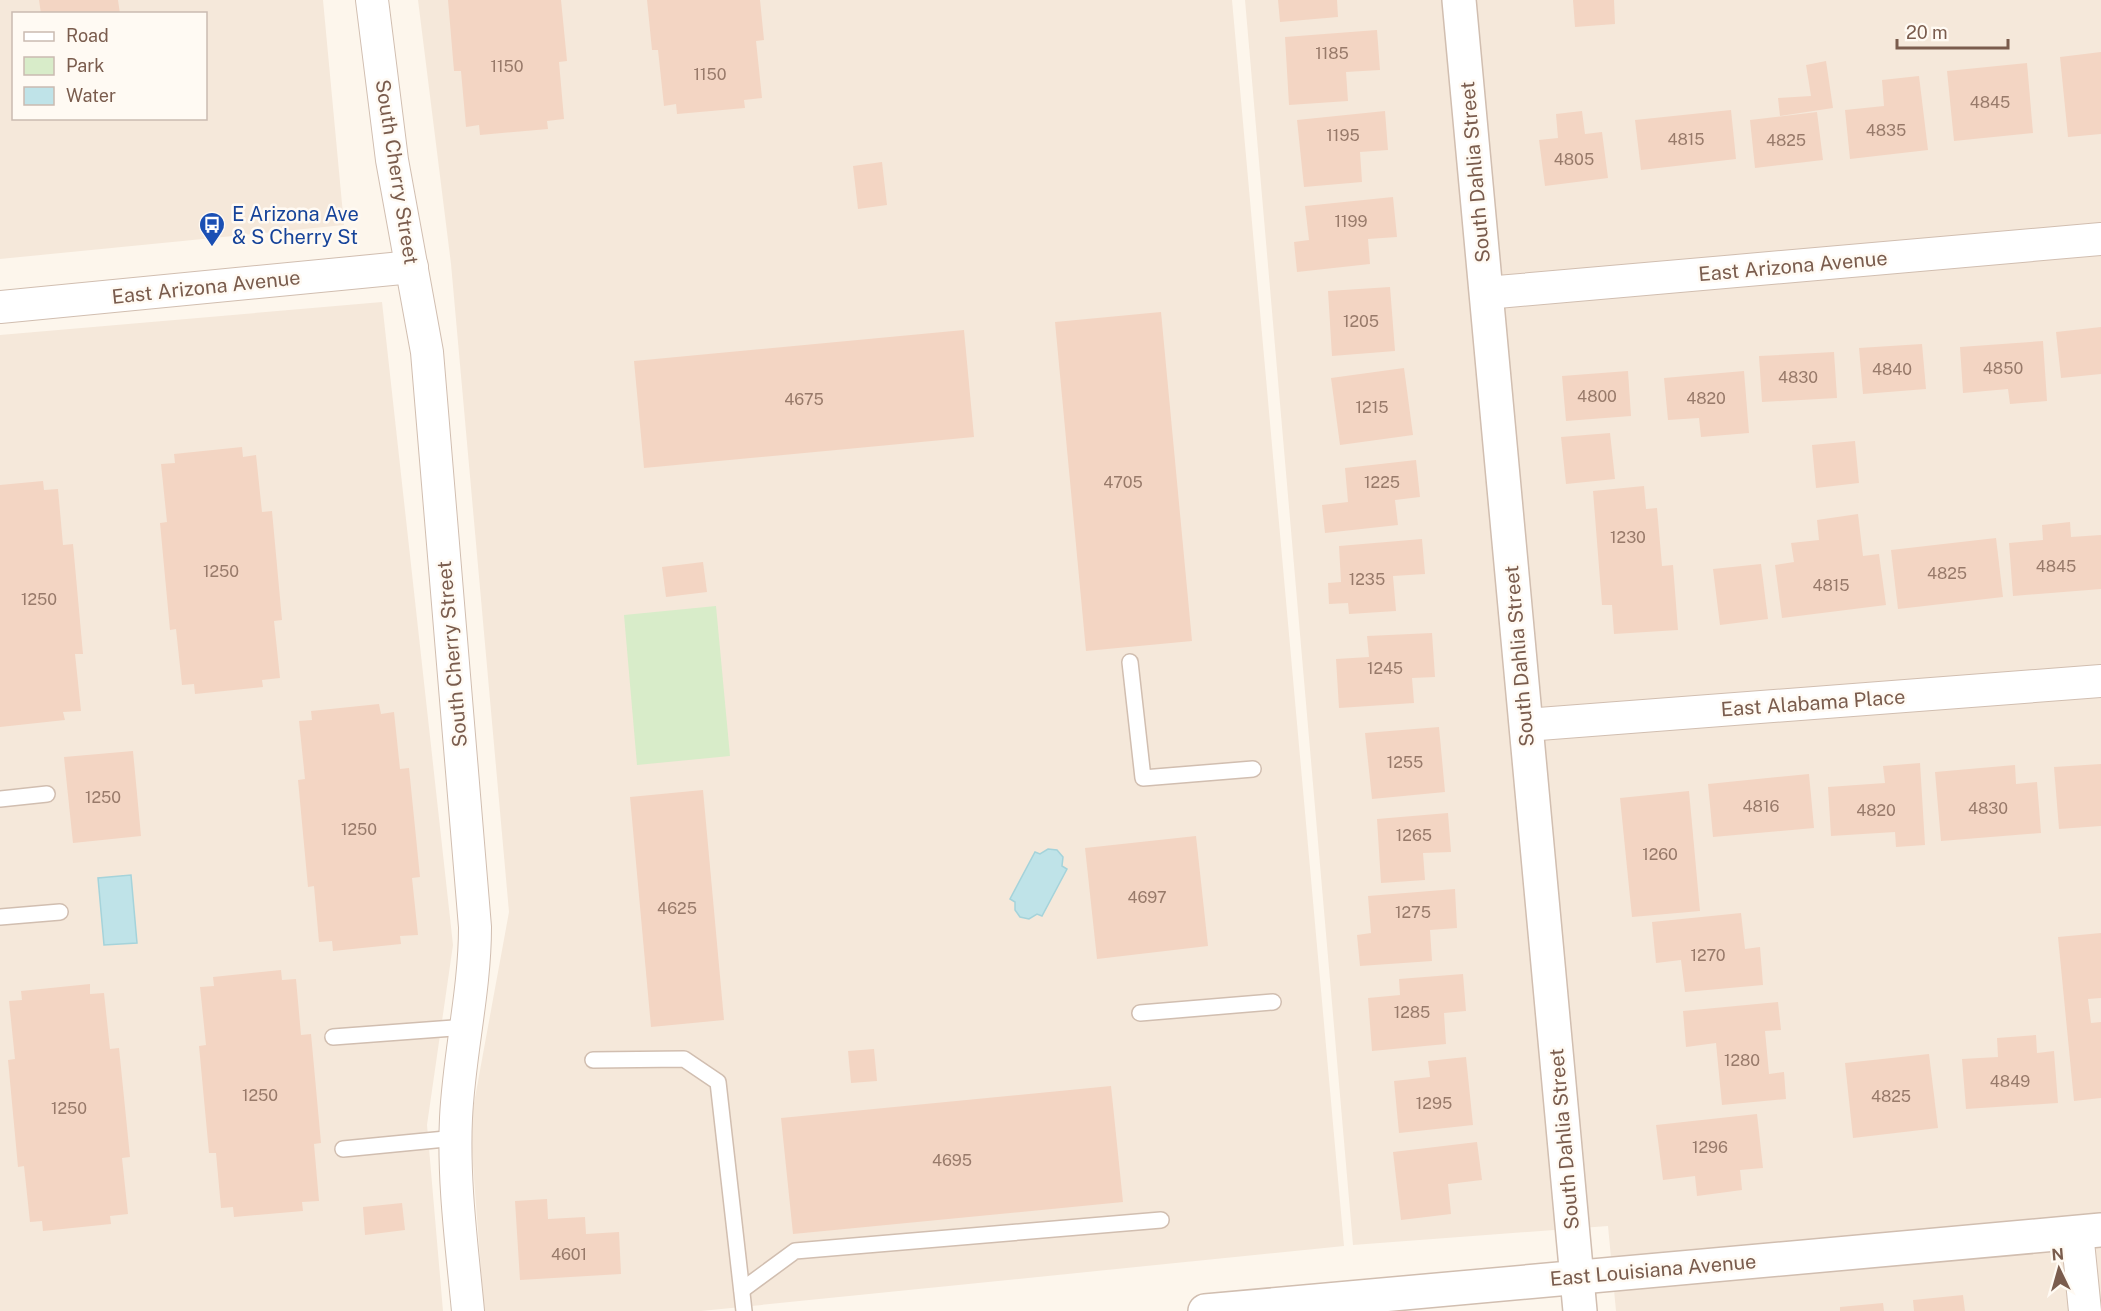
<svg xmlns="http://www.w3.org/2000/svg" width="2101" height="1311" font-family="'Public Sans',sans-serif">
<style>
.residential{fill:#f5e8da;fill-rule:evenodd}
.green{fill:#d8ecc9}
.water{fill:#bfe3e8;stroke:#a5d3da;stroke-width:1.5}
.building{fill:#f3d5c3}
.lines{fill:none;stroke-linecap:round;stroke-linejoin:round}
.service-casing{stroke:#d1beb0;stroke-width:18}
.minor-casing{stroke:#d1beb0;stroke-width:34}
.tertiary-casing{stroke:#d1beb0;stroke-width:36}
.service{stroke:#fff;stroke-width:15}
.minor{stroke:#fff;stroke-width:32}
.tertiary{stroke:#fff;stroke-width:33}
.labels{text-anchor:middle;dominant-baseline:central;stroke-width:5;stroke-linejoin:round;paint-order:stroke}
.number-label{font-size:16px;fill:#987a6a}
.street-label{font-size:20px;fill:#7a5c4d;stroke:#fffaf3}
.transit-label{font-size:20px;fill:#164399;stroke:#fffaf3;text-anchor:start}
</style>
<rect width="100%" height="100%" fill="#fdf6ec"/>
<g class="residential">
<path d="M0,0H323L344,225L0,259ZM14,14H206V118H14Z"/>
<path d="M418,0H1232L1344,1246L701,1311H484L470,1125L509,912L451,264Z"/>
<path d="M1245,0H2101V1311H1616L1608,1226L1353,1245Z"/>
<path d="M382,302L453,945L427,1125L443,1311H0V335Z"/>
</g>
<path class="green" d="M716,606L730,756L637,765L624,615Z"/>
<g class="water">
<path d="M1048,849L1057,850L1063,857L1062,866L1067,869L1042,916L1037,914L1029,919L1020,917L1015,910V902L1010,899L1035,852L1040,854Z"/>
<path d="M131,875L137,943L104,945L98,878Z"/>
</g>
<g class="building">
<path d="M39,0H118L120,14H41Z"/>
<path d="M448,0H561L567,61L559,62L564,119L547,121L548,129L480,135L479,125L466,127L461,71H454Z"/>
<path d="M647,0H760L764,40L756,41L762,98L744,100L745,108L677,114L676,104L664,106L658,50H652Z"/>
<path d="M1278,0H1337L1338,17L1280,22Z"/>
<path d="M1573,0H1614L1615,24L1575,27Z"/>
<path d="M1377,30L1380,70L1346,72L1348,101L1289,105L1285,37Z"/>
<path d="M2101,52V134L2068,137L2060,57Z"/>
<path d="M1826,61L1833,108L1780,116L1778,98L1811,96L1806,65Z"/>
<path d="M2027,63L2033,133L1954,141L1947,71Z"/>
<path d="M1919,76L1928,150L1850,159L1845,110L1884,106L1882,80Z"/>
<path d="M1731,110L1736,159L1641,170L1635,120Z"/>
<path d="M1385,111L1388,150L1360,152L1362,182L1304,187L1297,120Z"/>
<path d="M1582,111L1585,134L1602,132L1608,178L1545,186L1539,140L1558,138L1556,114Z"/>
<path d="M1817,112L1823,160L1755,168L1750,120Z"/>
<path d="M882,162L887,205L858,209L853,166Z"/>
<path d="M1393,197L1397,237L1368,239L1370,264L1297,272L1294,242L1309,240L1305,206Z"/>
<path d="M1390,287L1395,351L1332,356L1328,291Z"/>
<path d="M1161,312L1192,641L1086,651L1055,322Z"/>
<path d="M2101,327V374L2061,378L2056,332Z"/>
<path d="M964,330L974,437L644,468L634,361Z"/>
<path d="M2043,341L2047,401L2010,404L2008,389L1963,393L1960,347Z"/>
<path d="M1922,344L1926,389L1863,394L1859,348Z"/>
<path d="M1834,352L1837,398L1762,402L1759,356Z"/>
<path d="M1404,368L1413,435L1340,445L1331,378Z"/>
<path d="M1628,371L1631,416L1566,421L1562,376Z"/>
<path d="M1744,371L1749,433L1701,437L1699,418L1668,420L1664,378Z"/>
<path d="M1610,433L1615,479L1566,484L1561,437Z"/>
<path d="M1855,441L1859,483L1816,488L1812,445Z"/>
<path d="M242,447L243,457L256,455L262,512L272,511L282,620L274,621L280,678L262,680L263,687L195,694L194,684L182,685L176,629L170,630L160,523L167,522L161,464L175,463L174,454Z"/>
<path d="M1416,460L1420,497L1395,500L1398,525L1325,533L1322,505L1348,502L1345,468Z"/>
<path d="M43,481L44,490L58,489L63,545L73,544L83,654H75L81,711L63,712L65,720L0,727V485Z"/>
<path d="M1644,486L1646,509L1657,508L1662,566L1673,565L1678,630L1614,634L1612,605H1602L1593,491Z"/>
<path d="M1858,514L1863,556L1879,554L1886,605L1782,618L1775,565L1794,562L1791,543L1819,540L1817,520Z"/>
<path d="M2070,522L2071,537L2101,535V589L2013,596L2009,543L2043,540L2042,525Z"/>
<path d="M1996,538L2003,597L1898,609L1891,550Z"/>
<path d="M1422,539L1425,574L1393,576L1396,611L1349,614L1348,603L1329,604L1328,583L1341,582L1339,546Z"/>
<path d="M703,562L707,592L666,597L662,567Z"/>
<path d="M1761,564L1768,619L1720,625L1713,569Z"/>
<path d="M1432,633L1435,677L1412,678L1414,703L1339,708L1336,659L1369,657L1367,636Z"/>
<path d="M379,704L381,714L394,712L400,769L409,768L420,877L412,878L418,935L400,936L401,944L333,951L332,941L319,942L314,886L308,887L298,780L305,779L299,721L312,720L311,711Z"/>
<path d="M1439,727L1445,792L1372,799L1365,733Z"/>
<path d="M133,751L141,836L73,843L64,757Z"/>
<path d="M1920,763L1925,845L1896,847L1895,832L1831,836L1828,787L1885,783L1883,766Z"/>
<path d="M2101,764V826L2059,829L2054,767Z"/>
<path d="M2015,765L2016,784L2037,782L2041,833L1941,841L1935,772Z"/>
<path d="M1809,774L1814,828L1713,837L1708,784Z"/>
<path d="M703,790L724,1020L651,1027L630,797Z"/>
<path d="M1689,791L1700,911L1632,917L1620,798Z"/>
<path d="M1448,813L1451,852L1423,853L1425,880L1381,883L1377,819Z"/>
<path d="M1196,836L1208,946L1097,959L1085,848Z"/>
<path d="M1455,889L1457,928L1430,930L1432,961L1360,966L1357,935L1371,933L1368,896Z"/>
<path d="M1741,913L1745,949L1760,947L1763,985L1685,992L1681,960L1656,963L1652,922Z"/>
<path d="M2101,933V998L2088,999L2091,1023L2101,1022V1098L2074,1101L2058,937Z"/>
<path d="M281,970L282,980L296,979L301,1035L311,1034L321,1143L314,1144L319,1201L302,1202L303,1211L234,1217L233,1207L221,1208L216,1153H209L199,1046L206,1045L200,987L214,986L213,977Z"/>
<path d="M1463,974L1466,1011L1444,1013L1446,1044L1372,1051L1368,998L1400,995L1399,979Z"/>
<path d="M90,984V994L104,993L110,1049L119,1048L130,1157L122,1158L128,1214L110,1216L111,1224L43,1231L42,1221L30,1222L24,1166L18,1167L8,1060L15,1059L9,1001L22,1000L21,991Z"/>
<path d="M1778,1002L1781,1030L1765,1031L1769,1074L1784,1072L1786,1099L1722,1105L1716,1043L1686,1047L1683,1011Z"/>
<path d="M2036,1035L2037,1053L2054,1051L2058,1103L1966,1109L1962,1059L1998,1057L1997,1038Z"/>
<path d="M874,1049L877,1081L851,1083L848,1051Z"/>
<path d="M1929,1054L1938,1128L1853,1138L1845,1063Z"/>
<path d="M1466,1057L1473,1125L1399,1133L1394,1081L1430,1077L1428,1061Z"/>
<path d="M1111,1086L1123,1202L793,1234L781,1118Z"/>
<path d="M1757,1114L1763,1168L1740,1170L1742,1190L1697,1196L1695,1176L1663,1180L1656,1125Z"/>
<path d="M1477,1142L1482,1180L1448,1184L1451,1214L1401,1220L1393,1152Z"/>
<path d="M547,1199L548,1219L585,1217L586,1234L619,1232L621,1274L520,1280L515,1201Z"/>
<path d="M402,1203L405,1230L365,1235L363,1207Z"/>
<path d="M1963,1295L1965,1311H1914L1913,1300Z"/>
<path d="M1883,1303L1884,1311H1840V1307Z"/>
</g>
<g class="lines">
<defs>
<g id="service">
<path d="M1130,662L1143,778L1253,769"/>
<path d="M0,799L47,794"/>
<path d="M0,917L60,912"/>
<path d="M1140,1013L1273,1002"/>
<path d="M333,1037L467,1027"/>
<path d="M593,1060L684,1059L718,1082L744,1311"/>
<path d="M343,1149L456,1138"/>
<path d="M742,1290L795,1251L1161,1220"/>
</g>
<g id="minor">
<path d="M372,0L392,160L427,352L475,927C475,991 459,1054 456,1118C453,1182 462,1247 468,1311"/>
<path d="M1486,293L2101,239"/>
<path d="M0,307L412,267"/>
<path d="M1526,725L2101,681"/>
<path d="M2077,1232L2085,1311"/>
</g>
<g id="tertiary">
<path d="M1459,0L1580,1311"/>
<path d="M1205,1311L2101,1230"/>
</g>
</defs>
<use href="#service" class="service-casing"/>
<use href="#minor" class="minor-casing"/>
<use href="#tertiary" class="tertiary-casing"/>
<use href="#service" class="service"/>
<use href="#minor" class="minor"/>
<use href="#tertiary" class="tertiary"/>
</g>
<defs>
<symbol id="bus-pin" viewBox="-11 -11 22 30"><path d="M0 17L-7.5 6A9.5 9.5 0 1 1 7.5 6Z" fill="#1a4fb4" stroke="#fffaf3"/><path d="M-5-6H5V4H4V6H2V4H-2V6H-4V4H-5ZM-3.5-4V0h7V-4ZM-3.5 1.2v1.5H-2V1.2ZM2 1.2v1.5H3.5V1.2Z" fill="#fff"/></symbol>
</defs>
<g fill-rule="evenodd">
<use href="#bus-pin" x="197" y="210" width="30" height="40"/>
</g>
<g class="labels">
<g class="number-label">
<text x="1332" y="53">1185</text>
<text x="507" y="66">1150</text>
<text x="710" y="74">1150</text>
<text x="1990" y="102">4845</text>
<text x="1886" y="130">4835</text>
<text x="1343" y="135">1195</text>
<text x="1686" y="139">4815</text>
<text x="1786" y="140">4825</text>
<text x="1574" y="159">4805</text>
<text x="1351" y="221">1199</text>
<text x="1361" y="321">1205</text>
<text x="2003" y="368">4850</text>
<text x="1892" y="369">4840</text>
<text x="1798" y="377">4830</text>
<text x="1597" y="396">4800</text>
<text x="1706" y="398">4820</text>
<text x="804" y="399">4675</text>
<text x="1372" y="407">1215</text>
<text x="1123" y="482">4705</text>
<text x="1382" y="482">1225</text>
<text x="1628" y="537">1230</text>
<text x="2056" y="566">4845</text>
<text x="221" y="571">1250</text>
<text x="1947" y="573">4825</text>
<text x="1367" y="579">1235</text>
<text x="1831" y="585">4815</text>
<text x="39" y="599">1250</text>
<text x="1385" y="668">1245</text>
<text x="1405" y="762">1255</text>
<text x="103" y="797">1250</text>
<text x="1761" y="806">4816</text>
<text x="1988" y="808">4830</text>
<text x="1876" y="810">4820</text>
<text x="359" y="829">1250</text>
<text x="1414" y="835">1265</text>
<text x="1660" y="854">1260</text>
<text x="1147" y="897">4697</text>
<text x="677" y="908">4625</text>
<text x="1413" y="912">1275</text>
<text x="1708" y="955">1270</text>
<text x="1412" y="1012">1285</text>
<text x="1742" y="1060">1280</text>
<text x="2010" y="1081">4849</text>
<text x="260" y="1095">1250</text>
<text x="1891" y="1096">4825</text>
<text x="1434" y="1103">1295</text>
<text x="69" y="1108">1250</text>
<text x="1710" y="1147">1296</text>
<text x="952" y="1160">4695</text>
<text x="569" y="1254">4601</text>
</g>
<g class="street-label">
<text transform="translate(397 172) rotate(81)">South Cherry Street</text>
<text transform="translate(1475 172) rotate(-95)">South Dahlia Street</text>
<text transform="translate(1793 266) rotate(-5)">East Arizona Avenue</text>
<text transform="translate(206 287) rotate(-6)">East Arizona Avenue</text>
<text transform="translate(452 654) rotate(-95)">South Cherry Street</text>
<text transform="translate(1519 656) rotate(-95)">South Dahlia Street</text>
<text transform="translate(1813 703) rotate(-4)">East Alabama Place</text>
<text transform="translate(1564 1139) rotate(-95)">South Dahlia Street</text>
<text transform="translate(1653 1270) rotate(-5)">East Louisiana Avenue</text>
</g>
<g class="transit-label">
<text x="232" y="214">E Arizona Ave<tspan x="232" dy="23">&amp; S Cherry St</tspan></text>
</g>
</g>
<rect x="12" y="12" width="195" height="108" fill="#fffaf3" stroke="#cabbb1" stroke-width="1.5"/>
<rect x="24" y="32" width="30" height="9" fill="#ffffff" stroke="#cabbb1" stroke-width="1.5"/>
<text x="66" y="42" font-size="18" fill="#7a5c4d">Road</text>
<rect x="24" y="57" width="30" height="18" fill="#d8ecc9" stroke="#cabbb1" stroke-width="1.5"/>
<text x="66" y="72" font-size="18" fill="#7a5c4d">Park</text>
<rect x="24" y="87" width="30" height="18" fill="#bfe3e8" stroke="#cabbb1" stroke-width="1.5"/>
<text x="66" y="102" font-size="18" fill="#7a5c4d">Water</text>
<g transform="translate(2059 1269) rotate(355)" stroke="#fffaf3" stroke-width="4.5" paint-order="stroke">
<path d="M0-4.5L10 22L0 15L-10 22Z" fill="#7a5c4d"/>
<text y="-9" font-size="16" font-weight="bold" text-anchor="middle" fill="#7a5c4d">N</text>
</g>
<path d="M1897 39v9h111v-9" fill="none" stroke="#7a5c4d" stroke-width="3"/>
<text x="1906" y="39" font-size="18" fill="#7a5c4d" stroke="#fffaf3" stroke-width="4.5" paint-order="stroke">20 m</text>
</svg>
